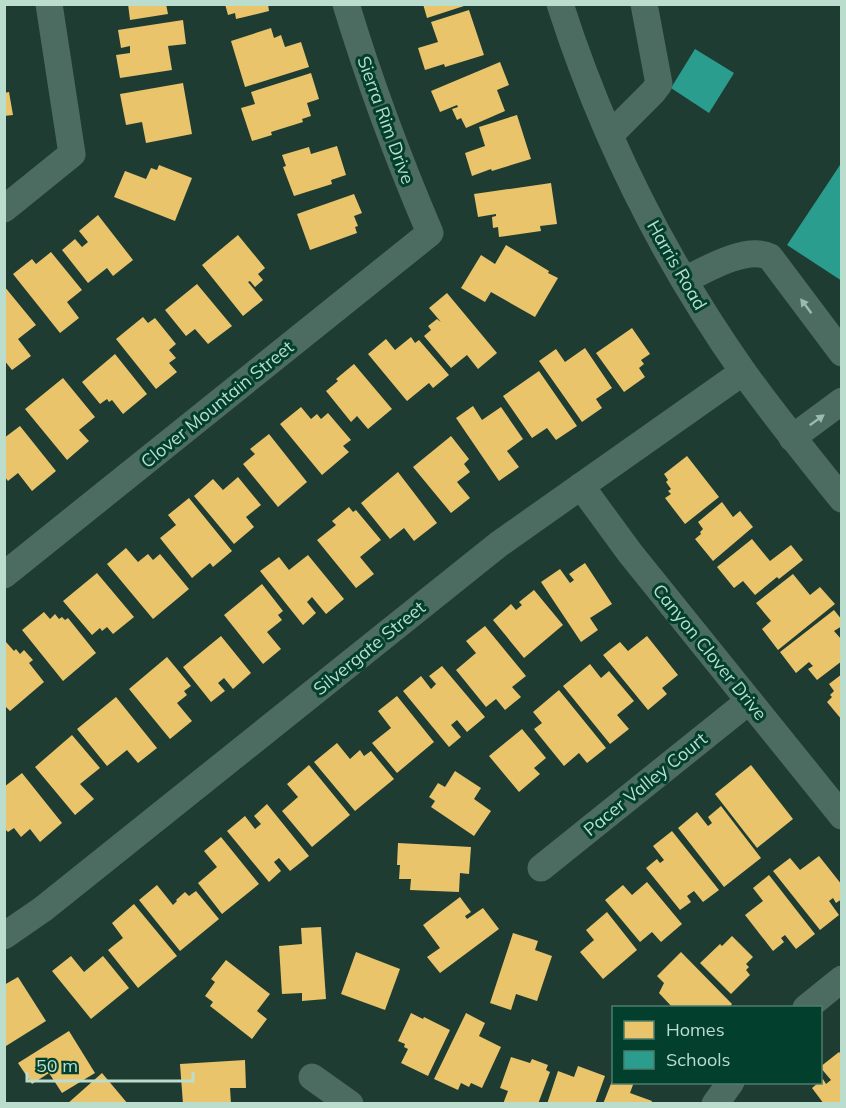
<svg xmlns="http://www.w3.org/2000/svg" width="846" height="1108" font-family="Mulish,sans-serif">
<style>
.homes{fill:#e9c46a}
.schools{fill:#2a9d8f}
.lines{fill:none;stroke-linecap:round;stroke-linejoin:round}
.minor{stroke:#4d6c61;stroke-width:27}
.oneway{fill:#9abbad}
.labels{text-anchor:middle;dominant-baseline:central;stroke-width:6;stroke-linejoin:round;paint-order:stroke}
.street-label{font-size:18px;fill:#bbddce;stroke:#023f2d}
</style>
<rect width="100%" height="100%" fill="#1f3c33"/>
<g class="homes">
<path d="M128,4H166L168,14L130,20Z"/>
<path d="M225,4H268L269,11L236,19L235,13L228,15Z"/>
<path d="M423,4H467V5L427,18Z"/>
<path d="M469,10L484,55L445,67L444,64L425,70L418,48L438,42L431,22Z"/>
<path d="M183,20L186,44L168,46L172,70L120,78L116,55L130,53V46L121,48L118,30Z"/>
<path d="M271,28L274,38L281,35L285,47L301,42L309,67L245,87L231,41Z"/>
<path d="M500,62L509,85L497,90L505,111L466,128L461,118L457,120L452,109L458,107L457,105L440,112L431,91Z"/>
<path d="M311,73L319,99L307,103L311,116L302,119L303,122L271,132L272,135L252,141L241,108L255,104L251,92Z"/>
<path d="M183,83L192,134L146,143L142,122L126,125L120,94Z"/>
<path d="M9,92L13,115L4,116V93Z"/>
<path d="M517,115L531,159L492,171L491,169L472,176L465,153L485,146L479,127Z"/>
<path d="M337,146L346,175L331,180L332,184L294,196L283,167L286,166L282,155L309,147L311,154Z"/>
<path d="M159,165L192,178L175,221L114,197L125,171L146,179L151,168L157,170Z"/>
<path d="M551,183L557,224L540,226L541,231L499,237L498,227L493,228L492,217L496,216V214L478,217L474,194Z"/>
<path d="M354,194L362,213L354,216L358,226L355,227L357,233L310,250L297,214Z"/>
<path d="M98,215L133,260L113,276L107,268L88,283L62,250L75,239L82,247L88,242L79,231Z"/>
<path d="M238,235L265,268L258,274L263,280L255,287L250,281L248,282L263,300L243,316L202,265Z"/>
<path d="M506,245L549,271L548,273L558,278L535,317L491,292L485,302L461,288L481,255L495,264Z"/>
<path d="M51,252L82,290L67,302L79,318L60,333L13,274L32,259L36,264Z"/>
<path d="M197,284L232,326L208,344L195,329L186,336L165,310Z"/>
<path d="M4,286L36,325L18,339L31,356L12,370L4,360Z"/>
<path d="M447,293L497,353L478,369L467,355L451,368L424,336L431,330L428,326L437,319L441,322L429,308Z"/>
<path d="M143,317L148,323L155,318L176,344L169,350L176,358L169,363L177,372L156,389L116,339Z"/>
<path d="M632,328L650,354L641,360L644,364L639,368L645,377L624,392L596,353Z"/>
<path d="M411,337L415,343L419,340L449,375L433,388L429,383L407,401L368,354L386,339L395,350Z"/>
<path d="M585,348L612,388L596,399L602,408L582,422L539,361L556,349L565,362Z"/>
<path d="M115,354L147,394L123,414L112,400L109,402L107,399L100,404L82,382Z"/>
<path d="M354,364L392,409L368,429L357,416L351,422L326,391L338,381L336,379Z"/>
<path d="M539,371L577,426L556,440L547,428L532,438L503,396Z"/>
<path d="M63,378L95,417L79,430L89,441L67,460L25,409Z"/>
<path d="M473,406L482,420L501,407L523,439L507,451L519,467L499,481L456,418Z"/>
<path d="M301,407L311,419L317,414L321,419L328,413L351,440L343,446L349,452L322,475L280,424Z"/>
<path d="M20,426L56,471L32,491L18,473L8,481L4,476V438Z"/>
<path d="M269,434L307,482L278,507L243,464L255,454L250,449Z"/>
<path d="M451,436L469,459L464,464L470,472L457,482L470,498L451,513L413,467Z"/>
<path d="M687,456L719,497L685,524L665,498L671,494L668,491L671,489L666,482L668,480L664,474Z"/>
<path d="M398,472L437,523L414,541L404,528L390,539L361,503Z"/>
<path d="M238,477L261,505L246,517L254,527L234,544L194,496L213,479L223,490Z"/>
<path d="M189,498L232,551L213,567L210,563L192,578L160,538L176,525L168,515Z"/>
<path d="M722,502L733,517L740,511L753,527L713,561L695,539L701,534L700,532L703,529L698,522Z"/>
<path d="M349,507L353,512L356,510L381,540L360,557L374,574L356,588L317,540L336,525L332,521Z"/>
<path d="M752,539L770,561L791,545L803,560L779,579L777,577L755,595L743,581L734,588L717,567Z"/>
<path d="M126,548L138,562L148,554L153,560L160,554L189,589L153,619L107,564Z"/>
<path d="M308,555L344,599L326,614L312,597L307,602L316,613L303,625L260,571L279,557L289,570Z"/>
<path d="M585,563L612,604L590,618L598,630L581,642L541,582L560,569L570,583L574,580L569,574Z"/>
<path d="M97,573L134,617L113,634L107,627L102,631L100,628L92,635L63,601Z"/>
<path d="M793,574L810,595L820,587L835,604L778,650L762,629L771,621L756,603Z"/>
<path d="M262,584L283,611L278,615L282,620L267,632L281,649L263,664L224,615Z"/>
<path d="M534,590L563,625L524,658L493,620L511,604L516,610L522,605L519,602Z"/>
<path d="M834,610L842,620V626L834,631L842,640V661L817,680L808,669L813,666L809,662L796,673L780,652Z"/>
<path d="M44,612L50,619L55,614L59,619L62,617L65,620L68,618L96,653L63,681L22,630Z"/>
<path d="M485,626L526,676L512,687L521,697L505,710L496,699L486,707L456,670L476,653L466,641Z"/>
<path d="M221,636L251,673L233,689L224,678L218,683L225,691L211,702L183,667Z"/>
<path d="M647,636L678,675L662,688L667,694L648,710L603,655L620,642L628,651Z"/>
<path d="M6,642L14,651L16,649L20,654L24,650L33,660L29,663L44,682L10,711L4,705V643Z"/>
<path d="M167,657L191,686L184,691L187,695L177,703L192,721L170,739L129,689Z"/>
<path d="M590,664L601,678L609,671L634,701L617,715L629,729L610,744L563,686Z"/>
<path d="M442,666L485,717L467,732L457,720L451,725L461,737L449,747L403,691L421,676L431,689L436,684L429,676Z"/>
<path d="M842,674V720L827,702L832,697L830,695L834,691L829,684Z"/>
<path d="M559,690L606,748L587,763L579,753L564,766L534,729L542,723L533,712Z"/>
<path d="M397,696L434,742L397,773L372,743L391,728L378,711Z"/>
<path d="M116,697L157,748L138,763L127,750L107,766L77,729Z"/>
<path d="M522,729L546,758L534,768L540,774L519,792L489,756Z"/>
<path d="M72,735L100,768L80,784L94,799L75,815L35,767Z"/>
<path d="M337,743L350,759L360,750L364,756L371,751L394,779L355,811L314,762Z"/>
<path d="M309,765L350,815L312,847L282,811L298,797L287,784Z"/>
<path d="M751,765L793,819L757,848L715,794Z"/>
<path d="M455,771L481,788L474,799L491,811L474,836L431,807L435,801L429,797L438,783L445,787Z"/>
<path d="M22,773L62,823L40,842L30,829L21,837L14,828L8,832L4,828V787Z"/>
<path d="M267,804L309,856L290,871L279,858L274,862L281,871L269,882L227,831L245,816L255,829L261,824L254,816Z"/>
<path d="M721,806L761,858L724,887L678,828L697,812L708,826L712,823L708,817Z"/>
<path d="M672,831L719,890L703,902L694,891L687,896L691,902L680,910L646,868L657,859L660,863L664,860L653,846Z"/>
<path d="M221,837L259,884L222,914L198,883L217,867L204,851Z"/>
<path d="M398,843L471,847L469,874L460,873L459,892L410,890L411,879H399L400,865H397Z"/>
<path d="M819,856L842,885V899L836,903L833,898L829,901L839,915L820,930L773,871L790,858L800,870Z"/>
<path d="M769,875L815,934L796,949L785,935L781,938L784,942L773,951L745,915L763,901L753,888Z"/>
<path d="M647,882L682,924L661,942L652,932L640,942L605,900L623,885L632,895Z"/>
<path d="M157,885L173,905L177,901L176,900L185,892L189,896L196,891L219,919L180,951L139,900Z"/>
<path d="M460,897L471,912L465,916L467,919L483,908L499,929L440,973L427,957L440,948L423,925Z"/>
<path d="M134,904L177,956L138,988L108,950L123,938L112,923Z"/>
<path d="M607,912L637,950L603,979L580,952L594,940L586,930Z"/>
<path d="M321,927L326,999L302,1001V993L282,994L279,946L302,944L301,928Z"/>
<path d="M513,933L538,941L535,950L552,956L537,1001L516,994L511,1010L490,1003Z"/>
<path d="M732,936L753,957L746,964L749,967L746,970L750,975L731,994L700,963L720,944L722,946Z"/>
<path d="M356,952L400,969L385,1010L341,994Z"/>
<path d="M681,952L732,1004L729,1008H673L659,993L664,983L657,976Z"/>
<path d="M71,956L84,972L103,956L129,988L91,1019L52,971Z"/>
<path d="M226,960L270,994L257,1011L267,1019L252,1039L210,1006L213,1002L205,996L215,982L211,979Z"/>
<path d="M18,977L46,1021L6,1046L4,1043V985Z"/>
<path d="M411,1013L423,1019L424,1017L450,1030L428,1076L401,1063L408,1049L404,1047L405,1044L398,1041Z"/>
<path d="M466,1013L485,1023L479,1036L501,1047L482,1088L471,1083L469,1087L461,1083L458,1090L434,1079Z"/>
<path d="M69,1031L95,1073L62,1093L49,1073L32,1084L18,1063Z"/>
<path d="M839,1052L842,1055V1104H824L812,1088L823,1079L826,1084L831,1080L820,1067Z"/>
<path d="M511,1057L530,1063L532,1059L548,1065L546,1070L550,1072L538,1104H503L508,1091L500,1088Z"/>
<path d="M245,1060L246,1088H230L231,1104H183L180,1064Z"/>
<path d="M578,1066L605,1076L595,1104H547L558,1071L574,1077Z"/>
<path d="M102,1073L128,1104H67Z"/>
<path d="M614,1076V1082H634L630,1093L652,1101L651,1104H603Z"/>
</g>
<g class="schools">
<path d="M695,49L734,73L709,113L671,88Z"/>
<path d="M842,162V281L787,245Z"/>
</g>
<g class="lines">
<g class="minor">
<path d="M560,4C602,135 665,261 744,373C775,416 808,457 842,499"/>
<path d="M610,135L653,92L659,84L644,4"/>
<path d="M4,209L72,154L49,4"/>
<path d="M685,280C705,270 747,245 770,257L842,353"/>
<path d="M792,438L842,401"/>
<path d="M581,486L630,553L842,816"/>
<path d="M4,575L430,233C398,158 370,83 346,4"/>
<path d="M541,868L749,701"/>
<path d="M4,936L43,909L499,544L743,372"/>
<path d="M806,1008L842,979"/>
<path d="M312,1077L350,1104"/>
<path d="M715,1104L731,1082"/>
</g>
</g>
<defs><path id="oneway-solid" d="M-6-.8H1V-3.2L6.5 0L1 3.2V.8H-6Z" transform="scale(1.5)"/></defs>
<g class="oneway">
<use href="#oneway-solid" transform="translate(806 306) rotate(-127)"/>
<use href="#oneway-solid" transform="translate(817 420) rotate(-36)"/>
</g>
<g class="labels">
<g class="street-label">
<text transform="translate(386 120) rotate(70)">Sierra Rim Drive</text>
<text transform="translate(677 265) rotate(60)">Harris Road</text>
<text transform="translate(217 404) rotate(-39)">Clover Mountain Street</text>
<text transform="translate(369 648) rotate(-39)">Silvergate Street</text>
<text transform="translate(710 652) rotate(51)">Canyon Clover Drive</text>
<text transform="translate(645 784) rotate(-39)">Pacer Valley Court</text>
</g>
</g>
<rect width="846" height="1108" fill="none" stroke="#bbddce" stroke-width="12"/>
<rect x="612" y="1006" width="210" height="78" fill="#023f2d" stroke="#4c7e6d" stroke-width="1.5"/>
<rect x="624" y="1021" width="30" height="18" fill="#e9c46a" stroke="#4c7e6d" stroke-width="1.5"/>
<text x="666" y="1036" font-size="18" fill="#bbddce">Homes</text>
<rect x="624" y="1051" width="30" height="18" fill="#2a9d8f" stroke="#4c7e6d" stroke-width="1.5"/>
<text x="666" y="1066" font-size="18" fill="#bbddce">Schools</text>
<path d="M27 1072v9h166v-9" fill="none" stroke="#bbddce" stroke-width="3"/>
<text x="36" y="1072" font-size="18" fill="#bbddce" stroke="#023f2d" stroke-width="4.5" paint-order="stroke">50 m</text>
</svg>
